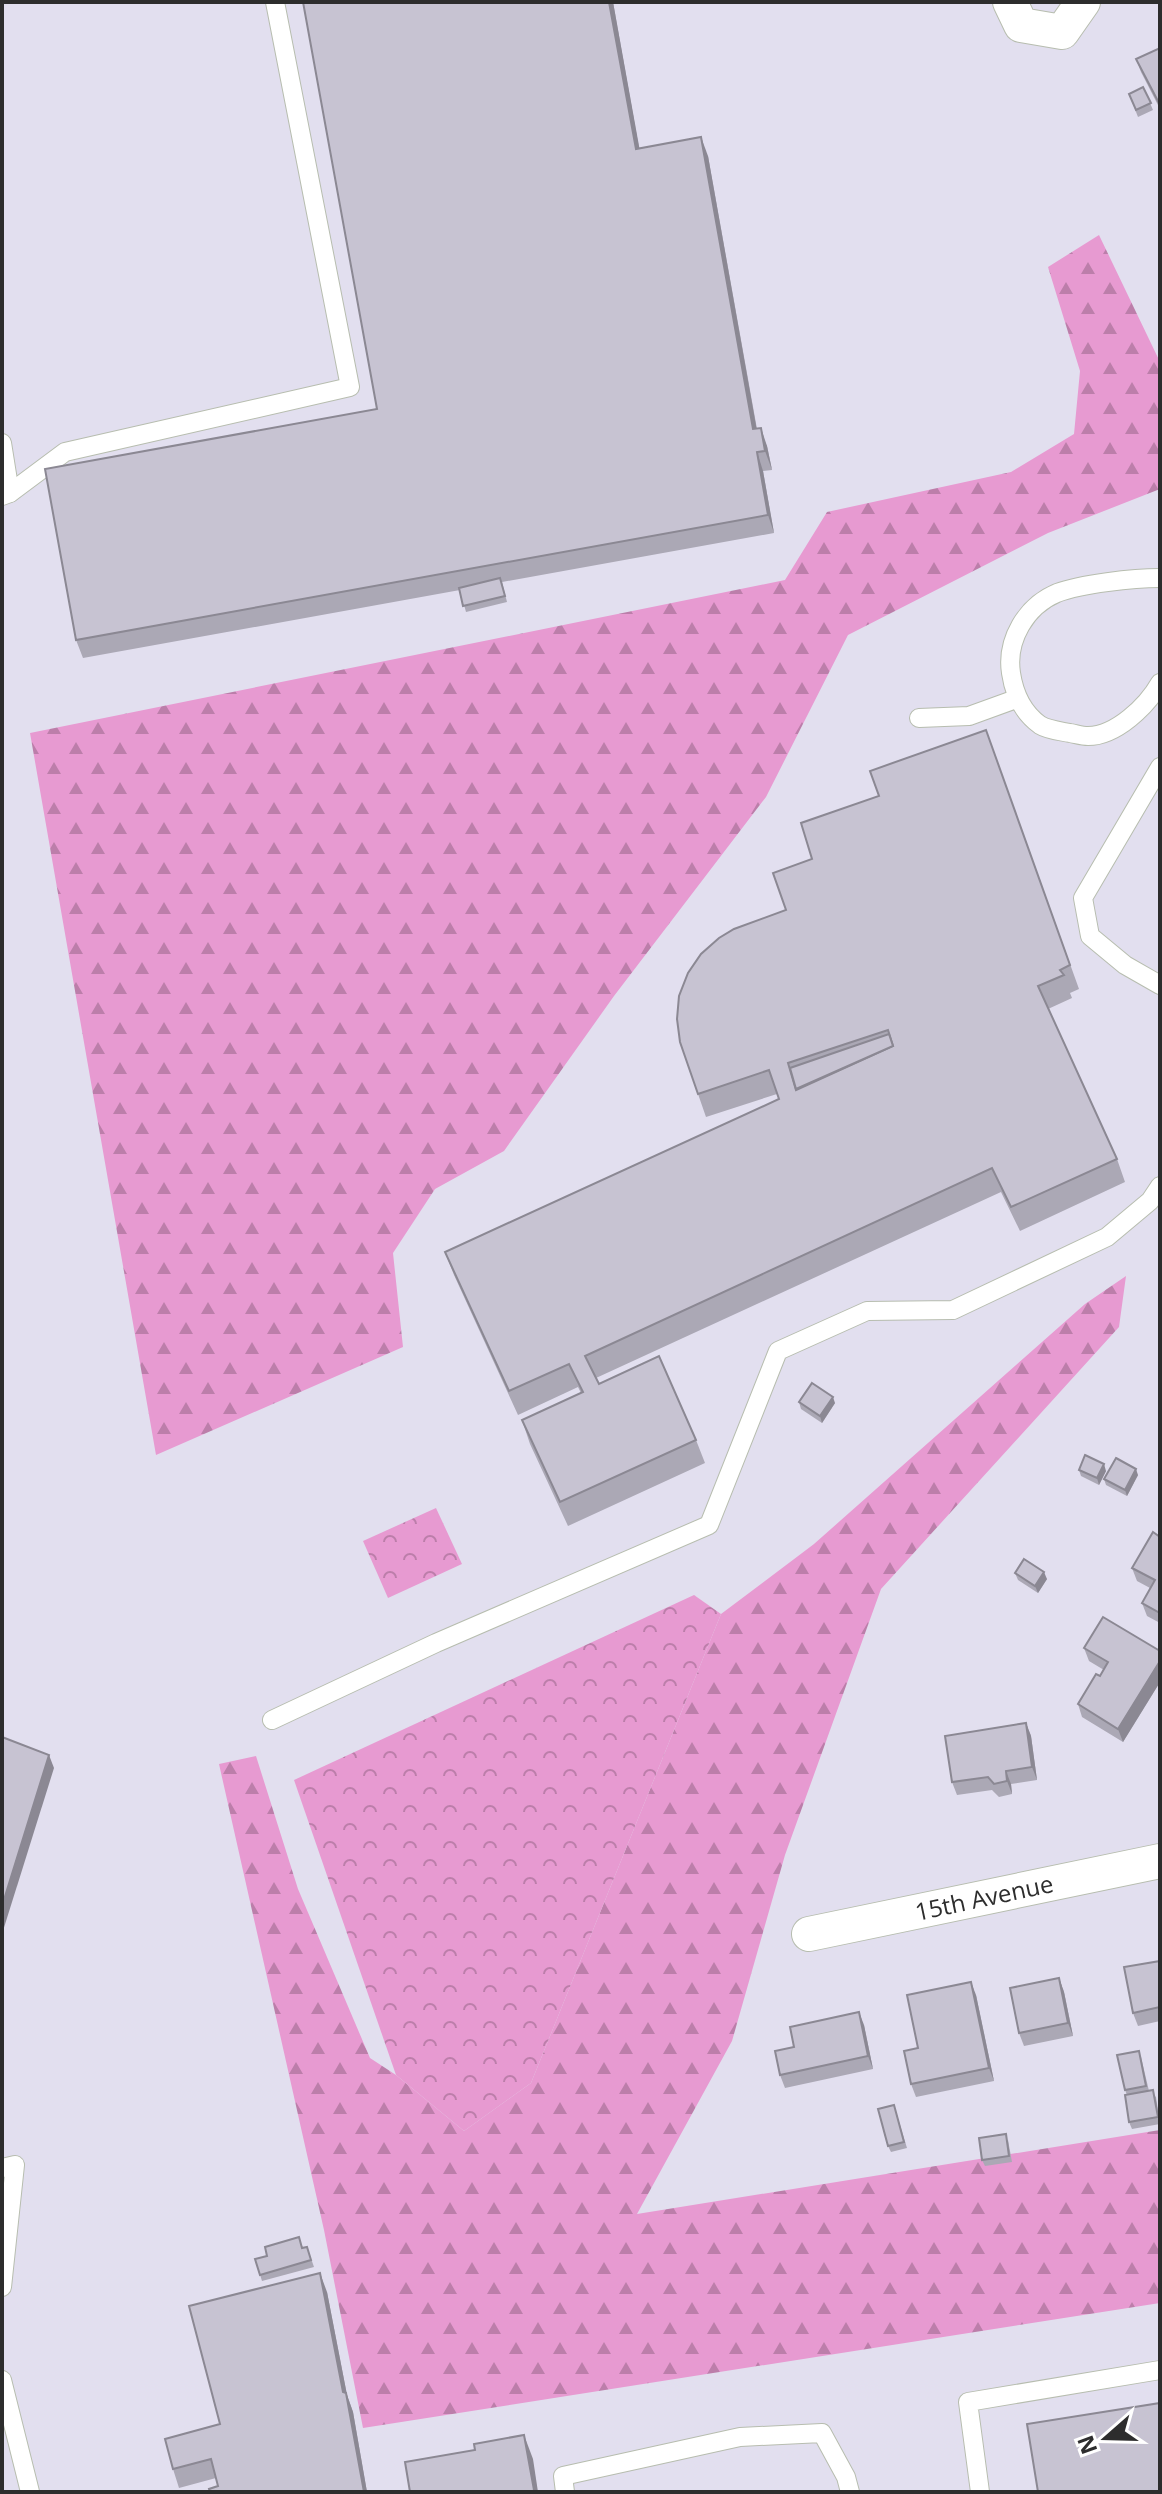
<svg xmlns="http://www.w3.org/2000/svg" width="1162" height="2494" font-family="'Open Sans',sans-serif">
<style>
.forest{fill:url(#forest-firs)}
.park{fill:url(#park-crowns)}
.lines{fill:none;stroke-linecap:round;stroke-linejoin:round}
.lane-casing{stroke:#b7bdaf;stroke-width:20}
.street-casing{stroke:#b7bdaf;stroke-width:36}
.lane{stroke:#fff;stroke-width:18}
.street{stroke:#fff;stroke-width:34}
.wall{fill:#aba8b5}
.shaded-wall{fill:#8b8893}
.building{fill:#c7c3d2;stroke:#8b8893;stroke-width:2;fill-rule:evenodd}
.labels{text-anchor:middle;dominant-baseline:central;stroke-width:6;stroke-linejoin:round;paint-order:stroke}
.street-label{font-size:24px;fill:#2d2d2d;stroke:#fff}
</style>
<defs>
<pattern id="forest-firs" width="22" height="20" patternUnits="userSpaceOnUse" patternTransform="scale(2)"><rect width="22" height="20" fill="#e79ad1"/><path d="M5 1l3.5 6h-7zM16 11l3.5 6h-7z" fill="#bc7eaa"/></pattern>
<pattern id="park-crowns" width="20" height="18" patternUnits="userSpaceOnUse" patternTransform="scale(2)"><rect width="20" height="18" fill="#e79ad1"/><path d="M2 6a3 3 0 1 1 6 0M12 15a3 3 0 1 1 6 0" fill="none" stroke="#bc7eaa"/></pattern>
</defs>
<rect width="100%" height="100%" fill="#e2dfef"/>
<g class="forest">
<path d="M1099,235L1160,362V489L1048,533L848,635L766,797L614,996L504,1151L435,1189L393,1253L403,1347L156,1455L30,733L785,580L827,512L1011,472L1074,434L1080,371L1048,267Z"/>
<path d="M1126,1276L1119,1327L881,1589L785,1855L732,2041L637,2214L1160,2130V2303L363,2428L324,2230L219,1764L256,1756L298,1889L370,2058L396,2075L464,2131L531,2083L721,1614L814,1544L1085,1304Z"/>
</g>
<g class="park">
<path d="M436,1508L462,1564L388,1598L363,1541Z"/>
<path d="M694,1595L721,1614L531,2083L464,2131L396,2075L294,1780Z"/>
</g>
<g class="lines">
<defs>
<g id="lane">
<path d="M2,443L10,493"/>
<path d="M2,496L10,493L65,452L350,387L275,2"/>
<path d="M1160,578C1133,578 1081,584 1057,593C1026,606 1006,640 1011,673C1014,693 1022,712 1040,725C1048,730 1060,731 1070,733C1076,734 1082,736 1088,736C1116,736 1147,706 1160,683"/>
<path d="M919,718L969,716L1016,699"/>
<path d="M1160,767L1083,898L1090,936L1125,965L1160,985"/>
<path d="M272,1720L436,1643L709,1525L778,1351L867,1311L953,1310L1107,1237L1150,1201L1160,1186"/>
<path d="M2,2168L15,2165L2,2287"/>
<path d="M2,2380L30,2492"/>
<path d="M565,2492L563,2476L740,2437L822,2433L846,2477L850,2492"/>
<path d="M980,2492L968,2402L1160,2370"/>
</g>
<g id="street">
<path d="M1010,2L1021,25L1062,32L1083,2"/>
<path d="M809,1934L1160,1861"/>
</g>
</defs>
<use href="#lane" class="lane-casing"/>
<use href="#street" class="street-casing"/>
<use href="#lane" class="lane"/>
<use href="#street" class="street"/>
</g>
<g class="wall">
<path d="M303,2H613L639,148L708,156L757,429L767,446L772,470L763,471L774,533L502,582L507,602L466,612L460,590L83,658L76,640L377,409Z"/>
<path d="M1160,48V109L1141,72L1136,59Z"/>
<path d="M1143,87L1153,110L1138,117L1129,94Z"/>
<path d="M986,730L1079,989L1070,993L1072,998L1048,1009L1117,1159L1125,1182L1020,1231L1001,1192L596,1378L599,1384L696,1440L705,1463L568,1526L530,1444L522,1420L581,1393L578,1387L518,1415L454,1275L445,1252L779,1099L777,1094L706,1117L698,1094L812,859L879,796Z"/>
<path d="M799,1402L835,1403L822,1423L801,1409Z"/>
<path d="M1079,1470L1106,1471L1099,1485L1081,1476Z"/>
<path d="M1138,1475L1127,1496L1106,1485L1104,1479Z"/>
<path d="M1160,1537V1623L1147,1616L1142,1603L1150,1588L1137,1581L1132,1568Z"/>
<path d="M1015,1573L1047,1579L1038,1593L1018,1580Z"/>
<path d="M1084,1648L1160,1651V1682L1123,1742L1082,1717L1078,1704L1104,1670L1089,1661Z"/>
<path d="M1026,1723L1031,1736L1037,1780L1011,1784L1012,1794L999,1797L992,1790L957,1795L952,1782Z"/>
<path d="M1160,1961V2021L1138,2026L1133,2013Z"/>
<path d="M1059,1978L1064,1992L1073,2036L1024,2046L1019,2033Z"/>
<path d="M976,1995L994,2081L916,2097L911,2084L918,2048Z"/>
<path d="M864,2025L873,2069L785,2088L780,2075L794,2047Z"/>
<path d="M1141,2057L1149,2091L1156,2097L1160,2124L1132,2129L1129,2122L1127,2095L1125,2090Z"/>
<path d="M894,2105L907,2148L891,2152L888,2146Z"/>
<path d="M1008,2140L1012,2162L985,2166L982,2160Z"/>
<path d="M307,2247L314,2267L262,2281L255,2259Z"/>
<path d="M327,2292L347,2395L353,2412L367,2492H210L218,2486L216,2478L179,2488L173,2469L220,2424Z"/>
</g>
<g class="shaded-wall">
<path d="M609,2H613L643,168L636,149Z"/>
<path d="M701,137L708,156L760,448L753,429Z"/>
<path d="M761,428L767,446L772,470L765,451Z"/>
<path d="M757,452L763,471L774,533L768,515Z"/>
<path d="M833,1397L835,1403L822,1423L820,1416Z"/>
<path d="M1104,1464L1106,1471L1099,1485L1097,1478Z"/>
<path d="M1136,1469L1138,1475L1127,1496L1125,1490Z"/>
<path d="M1044,1572L1047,1579L1038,1593L1035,1586Z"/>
<path d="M1160,1661V1682L1123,1742L1118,1729Z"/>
<path d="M1026,1723L1031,1736L1037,1780L1032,1767Z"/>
<path d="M49,1755L54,1768L2,1934V1906Z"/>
<path d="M1006,1771L1011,1784L1012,1794L1007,1781Z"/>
<path d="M1059,1978L1064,1992L1073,2036L1068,2023Z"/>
<path d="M971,1982L976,1995L994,2081L989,2068Z"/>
<path d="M859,2012L864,2025L873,2069L868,2056Z"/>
<path d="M320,2273L327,2292L347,2395L353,2412L367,2492H364L343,2392Z"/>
<path d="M524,2435L533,2459L538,2492H532Z"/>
</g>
<g class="building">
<path d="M303,2H609L636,149L701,137L753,429L761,428L765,451L757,452L768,515L76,640L45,469L377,409Z"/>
<path d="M1160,48V105L1136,59Z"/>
<path d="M1143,87L1151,103L1136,110L1129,94Z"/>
<path d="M500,578L505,596L463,606L459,588Z"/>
<path d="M986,730L1070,965L1060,970L1064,975L1038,986L1117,1159L1011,1207L992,1168L585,1356L599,1384L659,1356L696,1440L560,1502L522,1420L583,1392L569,1364L509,1391L445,1252L779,1099L769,1070L698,1094L680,1042L677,1019L679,996L688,973L701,954L719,938L734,929L786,910L773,873L812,859L801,823L879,796L870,771ZM888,1030L893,1046L796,1090L788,1063Z"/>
<path d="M889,1034L893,1046L796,1089L790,1068Z"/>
<path d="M812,1383L833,1397L820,1416L799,1402Z"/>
<path d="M1085,1455L1104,1464L1097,1478L1079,1470Z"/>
<path d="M1116,1458L1136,1469L1125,1490L1104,1479Z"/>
<path d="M1153,1532L1160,1537V1613L1142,1603L1155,1580L1132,1568Z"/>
<path d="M1024,1559L1044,1572L1035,1586L1015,1573Z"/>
<path d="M1103,1617L1160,1651V1661L1118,1729L1078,1704L1096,1674L1100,1676L1108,1662L1084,1648Z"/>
<path d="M1026,1723L1032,1767L1006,1771L1007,1781L994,1784L988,1777L952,1782L945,1736Z"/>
<path d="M2,1737L49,1755L2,1906Z"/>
<path d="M1160,1961V2007L1133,2013L1124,1967Z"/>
<path d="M1059,1978L1068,2023L1019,2033L1010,1988Z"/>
<path d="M971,1982L989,2068L911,2084L904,2051L918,2048L907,1995Z"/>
<path d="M859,2012L868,2056L780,2075L775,2051L794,2047L790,2027Z"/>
<path d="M1139,2051L1146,2086L1125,2090L1117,2055Z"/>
<path d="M1153,2090L1158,2117L1129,2122L1125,2095Z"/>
<path d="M894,2105L904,2142L888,2146L878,2109Z"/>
<path d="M1006,2134L1009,2156L982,2160L979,2138Z"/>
<path d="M299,2237L302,2248L307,2247L311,2260L260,2275L255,2259L267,2256L265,2247Z"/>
<path d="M320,2273L343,2392L346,2393L364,2492H210L209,2489L218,2486L211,2459L173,2469L165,2439L220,2424L189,2306Z"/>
<path d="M1160,2403V2492H1038L1027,2424Z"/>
<path d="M524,2435L534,2490L532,2492H410L405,2462L475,2450L474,2444Z"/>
</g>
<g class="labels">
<g class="street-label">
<text transform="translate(984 1897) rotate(-12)">15th Avenue</text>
</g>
</g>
<rect width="1162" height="2494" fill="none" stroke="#2d2d2d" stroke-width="8"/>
<g transform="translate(1106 2438) rotate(250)" stroke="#ffffff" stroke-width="6" paint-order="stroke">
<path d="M0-6L14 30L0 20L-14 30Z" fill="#2d2d2d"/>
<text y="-12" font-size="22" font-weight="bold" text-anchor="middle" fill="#2d2d2d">N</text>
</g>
</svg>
